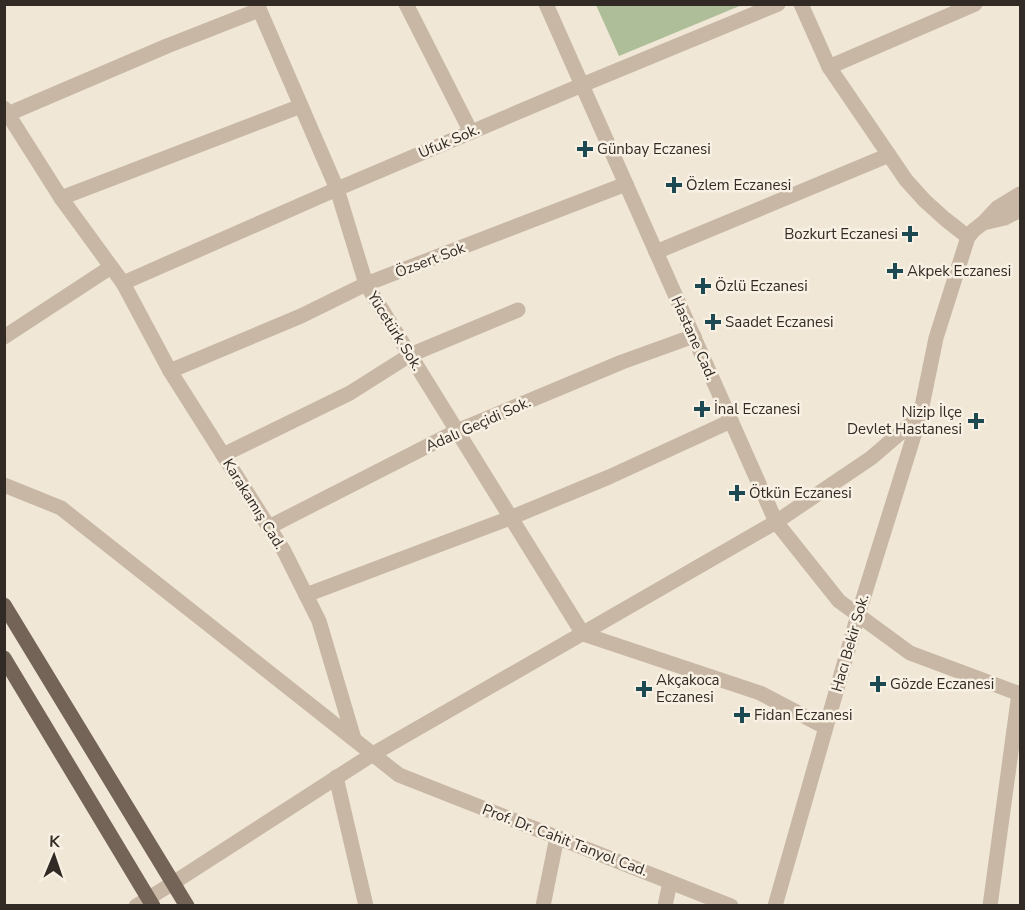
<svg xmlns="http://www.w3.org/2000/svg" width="1025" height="910" font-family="'Nunito Sans',sans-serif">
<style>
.green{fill:#adbe98}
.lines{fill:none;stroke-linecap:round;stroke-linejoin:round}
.minor{stroke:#c7b7a4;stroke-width:15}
.major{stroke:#746357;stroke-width:15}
.poi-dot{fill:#1d4952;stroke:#f8f0e3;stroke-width:2}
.labels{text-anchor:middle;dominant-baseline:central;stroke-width:5;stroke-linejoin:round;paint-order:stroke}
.street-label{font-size:15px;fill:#322b25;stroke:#f8f0e3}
.poi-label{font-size:15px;fill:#322b25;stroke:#f8f0e3;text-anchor:start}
</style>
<rect width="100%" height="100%" fill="#f0e7d7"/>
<path class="green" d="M596,5H742L619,56Z"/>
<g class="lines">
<g class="minor">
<path d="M257,4L337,189L366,284L583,634L760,693L825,727"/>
<path d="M406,4L471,132"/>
<path d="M546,4L776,522L839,601L910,653L1020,694"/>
<path d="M801,4L829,67L906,180L925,201L945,219L968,237"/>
<path d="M829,67L975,4"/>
<path d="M4,108L61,198L123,283L170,371L284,551L319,621L354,739"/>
<path d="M8,114L167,46L259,10"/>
<path d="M61,198L301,106"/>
<path d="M983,223L1005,218L1020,210"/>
<path d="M656,252L889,155"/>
<path d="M123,283L337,189L582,85L778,4"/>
<path d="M4,337L111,267"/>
<path d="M170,371L301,316L366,284L626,184"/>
<path d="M223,455L350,393L410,355L518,310"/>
<path d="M4,485L61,508L399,775L731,906"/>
<path d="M269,527L457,431L622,362L694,336"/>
<path d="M306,595L510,518L609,477L731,421"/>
<path d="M336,777L366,906"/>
<path d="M136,906L173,883L373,754L776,522L871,458L920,416L936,338L968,237L974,230L983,223L997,208L1020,194"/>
<path d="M543,906L557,837"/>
<path d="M665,906L670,882"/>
<path d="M775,906L858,615L920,416"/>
<path d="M990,906L1019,693"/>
</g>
<g class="major">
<path d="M4,605L187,906"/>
<path d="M4,658L153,906"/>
</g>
</g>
<g class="poi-dot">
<path d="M582 140h6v6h6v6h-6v6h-6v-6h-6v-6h6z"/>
<path d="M671 176h6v6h6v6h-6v6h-6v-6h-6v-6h6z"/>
<path d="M907 225h6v6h6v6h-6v6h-6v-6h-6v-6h6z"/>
<path d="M892 262h6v6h6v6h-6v6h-6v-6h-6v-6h6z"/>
<path d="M700 277h6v6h6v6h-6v6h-6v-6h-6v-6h6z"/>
<path d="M710 313h6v6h6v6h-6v6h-6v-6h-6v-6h6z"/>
<path d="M699 400h6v6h6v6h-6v6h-6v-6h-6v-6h6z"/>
<path d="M973 412h6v6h6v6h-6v6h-6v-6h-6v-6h6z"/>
<path d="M734 484h6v6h6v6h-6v6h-6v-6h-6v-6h6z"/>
<path d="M875 675h6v6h6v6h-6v6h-6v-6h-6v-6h6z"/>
<path d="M641 680h6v6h6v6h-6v6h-6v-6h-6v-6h6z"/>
<path d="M739 706h6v6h6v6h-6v6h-6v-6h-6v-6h6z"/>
</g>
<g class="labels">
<g class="street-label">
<text transform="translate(449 141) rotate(-23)">Ufuk Sok.</text>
<text transform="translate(430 260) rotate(-21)">Özsert Sok</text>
<text transform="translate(395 331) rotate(58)">Yücetürk Sok.</text>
<text transform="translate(694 338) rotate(66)">Hastane Cad.</text>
<text transform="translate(478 424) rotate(-24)">Adalı Geçidi Sok.</text>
<text transform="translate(254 504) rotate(58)">Karakamış Cad.</text>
<text transform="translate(850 643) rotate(-74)">Hacı Bekir Sok.</text>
<text transform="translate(565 840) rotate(21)">Prof. Dr. Cahit Tanyol Cad.</text>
</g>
<g class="poi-label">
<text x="597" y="149">Günbay Eczanesi</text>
<text x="686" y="185">Özlem Eczanesi</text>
<text x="898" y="234" text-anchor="end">Bozkurt Eczanesi</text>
<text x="907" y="271">Akpek Eczanesi</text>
<text x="715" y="286">Özlü Eczanesi</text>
<text x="725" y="322">Saadet Eczanesi</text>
<text x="714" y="409">İnal Eczanesi</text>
<text x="962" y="412" text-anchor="end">Nizip İlçe<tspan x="962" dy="17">Devlet Hastanesi</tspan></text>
<text x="749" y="493">Ötkün Eczanesi</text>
<text x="656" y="680">Akçakoca<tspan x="656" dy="17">Eczanesi</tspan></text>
<text x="890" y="684">Gözde Eczanesi</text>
<text x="754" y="715">Fidan Eczanesi</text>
</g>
</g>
<rect width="1025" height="910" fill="none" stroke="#322b25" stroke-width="12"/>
<g transform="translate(54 856) rotate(2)" stroke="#f8f0e3" stroke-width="4.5" paint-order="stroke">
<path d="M0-4.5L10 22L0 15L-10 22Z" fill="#322b25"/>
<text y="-9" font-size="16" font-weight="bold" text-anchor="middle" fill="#322b25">K</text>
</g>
</svg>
